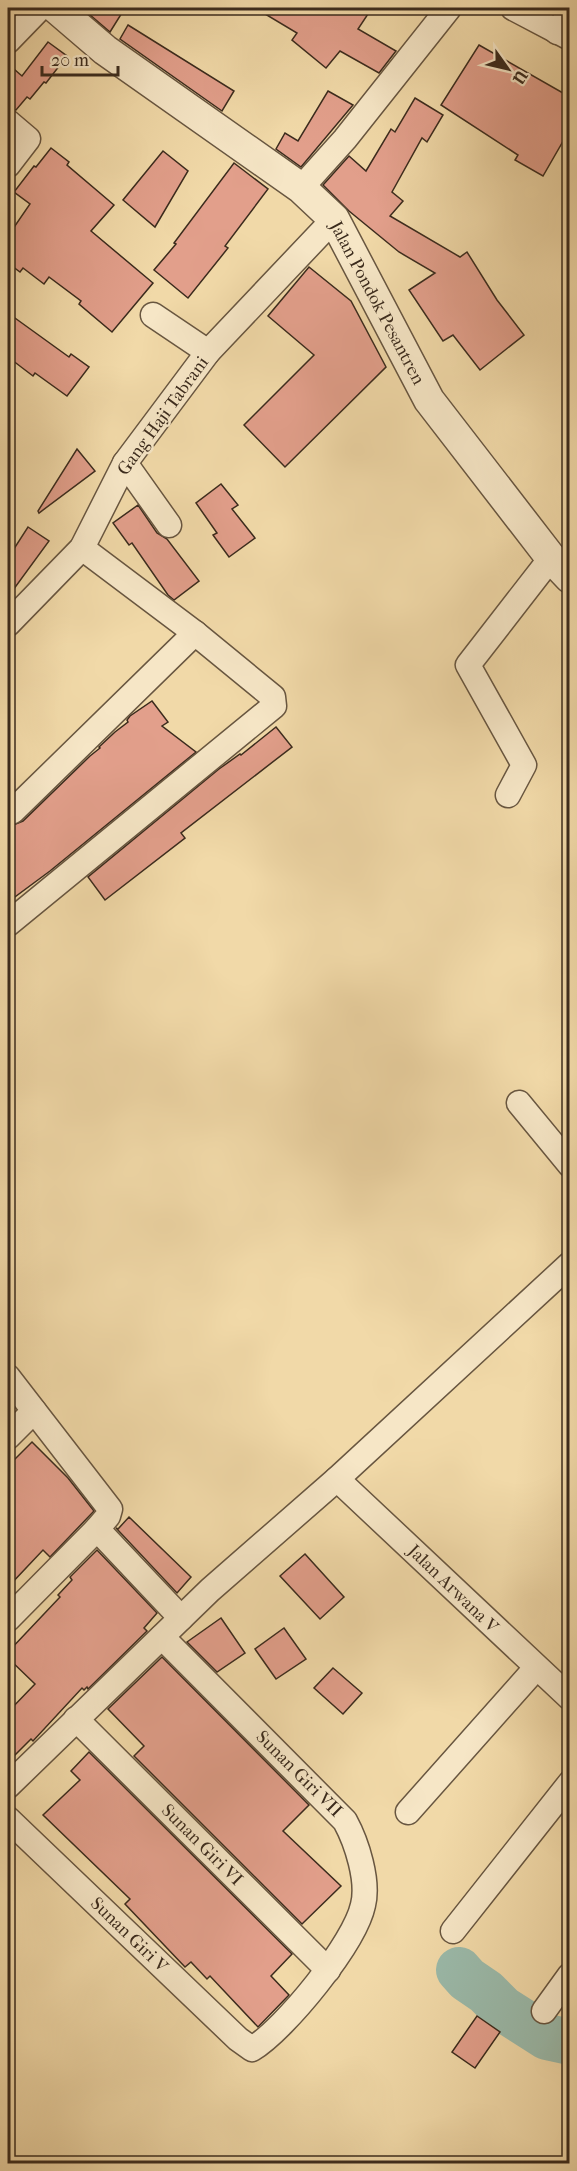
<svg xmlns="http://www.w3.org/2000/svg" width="577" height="2171" font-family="'IM FELL French Canon',serif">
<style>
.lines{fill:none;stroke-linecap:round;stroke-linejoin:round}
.river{stroke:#9bbaaa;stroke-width:46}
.building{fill:#e29f8b;stroke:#3b2b1d;stroke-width:1.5}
.minor-casing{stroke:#685640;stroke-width:27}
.tertiary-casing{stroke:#685640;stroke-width:33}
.minor{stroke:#f6e6c6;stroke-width:24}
.tertiary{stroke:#f6e6c6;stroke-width:30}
.labels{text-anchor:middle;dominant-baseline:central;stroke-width:5;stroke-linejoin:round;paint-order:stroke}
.street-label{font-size:18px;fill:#3b2b1d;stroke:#f6e6c6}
</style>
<rect width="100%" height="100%" fill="#f1d9a8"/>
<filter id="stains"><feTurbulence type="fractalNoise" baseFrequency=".00333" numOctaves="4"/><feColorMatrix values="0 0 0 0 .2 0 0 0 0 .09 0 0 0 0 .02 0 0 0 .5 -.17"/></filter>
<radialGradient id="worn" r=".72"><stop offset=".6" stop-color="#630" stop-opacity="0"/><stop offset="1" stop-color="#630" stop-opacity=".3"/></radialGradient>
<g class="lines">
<path class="river" d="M459,1970L467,1979L486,1992L503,2009L547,2037L570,2042"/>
</g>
<g class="building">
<path d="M82,8H125L110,32Z"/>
<path d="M255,8H372L358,29L396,51L379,73L340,51L326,68L292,40L297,33Z"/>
<path d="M128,25L234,91L222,111L120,39Z"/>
<path d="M48,42L67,56L46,83L44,82L30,99L27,97L16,110L8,108V64L22,76Z"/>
<path d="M479,45L570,97V129L543,176L515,160L518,155L441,105Z"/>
<path d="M328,91L353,105L301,167L276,149L285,133L298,141Z"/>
<path d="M415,98L443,115L427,142L422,138L392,192L403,201L390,216L460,257L467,252L497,300L524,335L480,370L453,335L443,341L409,290L435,273L399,252L349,211L323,185L349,156L366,171L391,129L395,132Z"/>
<path d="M51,148L69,162L67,165L114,205L91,231L153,283L112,332L79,304L81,301L49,277L44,284L23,268L20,272L8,263V236L30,204L14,192L34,166L36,167Z"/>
<path d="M163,151L188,171L155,227L123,200Z"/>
<path d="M234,163L268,189L225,246L228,248L188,298L154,270L176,244L174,243Z"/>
<path d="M309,267L351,301L386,367L285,467L244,425L314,355L268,316Z"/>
<path d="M8,313L69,357L71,354L89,367L67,396L35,373L33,376L8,357Z"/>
<path d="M77,449L95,471L39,513L38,511Z"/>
<path d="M221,484L238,505L232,509L255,538L229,557L213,535L217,533L196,503Z"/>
<path d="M138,505L157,533L167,539L199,581L174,600L168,595L132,543L129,545L113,523Z"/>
<path d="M28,527L49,541L8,597V558Z"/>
<path d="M152,701L168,722L162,726L196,752L50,871L8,902V827L23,821L90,756L100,748L99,747L115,732L128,722L127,720L130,716Z"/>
<path d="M276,727L292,747L181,833L185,838L105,900L88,877L219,769L240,754L241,755Z"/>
<path d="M32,1442L68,1478L94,1511L50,1557L43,1550L8,1587V1466Z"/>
<path d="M129,1517L191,1577L177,1593L116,1528L118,1529Z"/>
<path d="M97,1550L157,1613L144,1628L147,1631L88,1689L87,1687L84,1690L82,1688L33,1741L31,1739L8,1762V1712L35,1684L8,1658V1652L60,1597L58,1595L72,1580L70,1577Z"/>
<path d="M305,1554L344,1597L320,1619L280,1576Z"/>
<path d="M221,1618L245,1653L217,1672L187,1642Z"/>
<path d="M284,1628L306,1659L276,1679L255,1649Z"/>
<path d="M162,1657L309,1805L283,1831L341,1886L302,1924L134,1756L144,1746L108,1709Z"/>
<path d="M333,1668L362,1693L343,1714L314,1688Z"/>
<path d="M89,1752L292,1954L271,1976L289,1995L258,2027L210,1976L207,1979L191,1962L185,1967L125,1904L130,1899L43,1815L80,1780L71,1771Z"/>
<path d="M477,2016L500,2032L475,2068L452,2052Z"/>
</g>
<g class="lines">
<defs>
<g id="minor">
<path d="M513,8L570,38"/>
<path d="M557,32L570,12"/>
<path d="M8,41L40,8"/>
<path d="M8,122L28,139L8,165"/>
<path d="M301,188L345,139L449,8"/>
<path d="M153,315L208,352"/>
<path d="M125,463L169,525"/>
<path d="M8,624L82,548L125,463L208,352L334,219"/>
<path d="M508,795L524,765L468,665L551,558"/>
<path d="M8,813L13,811L195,633"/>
<path d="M8,924L274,706L273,697L195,633L82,548"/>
<path d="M519,1103L570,1165"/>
<path d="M8,1377L110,1509L108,1516L97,1529L8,1619"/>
<path d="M8,1437L34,1411"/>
<path d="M337,1479L570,1698"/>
<path d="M97,1529L181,1618"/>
<path d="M76,1719L328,1970"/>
<path d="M8,1786L210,1590L337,1479L570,1264"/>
<path d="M408,1812L536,1668"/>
<path d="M8,1819L238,2039L252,2049C285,2029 355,1943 363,1905C369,1881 357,1843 345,1821L162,1637"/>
<path d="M453,1931L570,1783"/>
<path d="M544,2011L570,1975"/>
</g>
<path id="tertiary" d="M56,8L105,50L301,188L334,219L429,400L551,558L570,578"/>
</defs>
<use href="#minor" class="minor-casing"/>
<use href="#tertiary" class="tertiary-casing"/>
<use href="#minor" class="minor"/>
<use href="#tertiary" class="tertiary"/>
</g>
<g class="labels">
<g class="street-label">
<text transform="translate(377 303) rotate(62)">Jalan Pondok Pesantren</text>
<text transform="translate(163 416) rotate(-54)">Gang Haji Tabrani</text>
<text transform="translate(453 1589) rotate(44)">Jalan Arwana V</text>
<text transform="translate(299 1774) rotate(45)">Sunan Giri VII</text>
<text transform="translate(202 1845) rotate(45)">Sunan Giri VI</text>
<text transform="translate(129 1935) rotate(44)">Sunan Giri V</text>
</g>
</g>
<rect width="577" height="2171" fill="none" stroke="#f1d9a8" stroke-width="30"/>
<rect x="9" y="9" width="559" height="2153" fill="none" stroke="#3b2b1d" stroke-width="3"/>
<rect x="15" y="15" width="547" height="2141" fill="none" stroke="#3b2b1d" stroke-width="1.5"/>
<g transform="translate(508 69) rotate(124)" stroke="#f6e6c6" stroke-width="4.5" paint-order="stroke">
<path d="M0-4.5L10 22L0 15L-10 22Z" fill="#3b2b1d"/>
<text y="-9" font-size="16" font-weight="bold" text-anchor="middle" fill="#3b2b1d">U</text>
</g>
<path d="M42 66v9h76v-9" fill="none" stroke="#3b2b1d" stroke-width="3"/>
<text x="51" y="66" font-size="18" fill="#3b2b1d" stroke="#f6e6c6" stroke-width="4.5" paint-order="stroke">20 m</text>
<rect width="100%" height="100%" filter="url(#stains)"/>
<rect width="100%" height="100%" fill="url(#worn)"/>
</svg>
